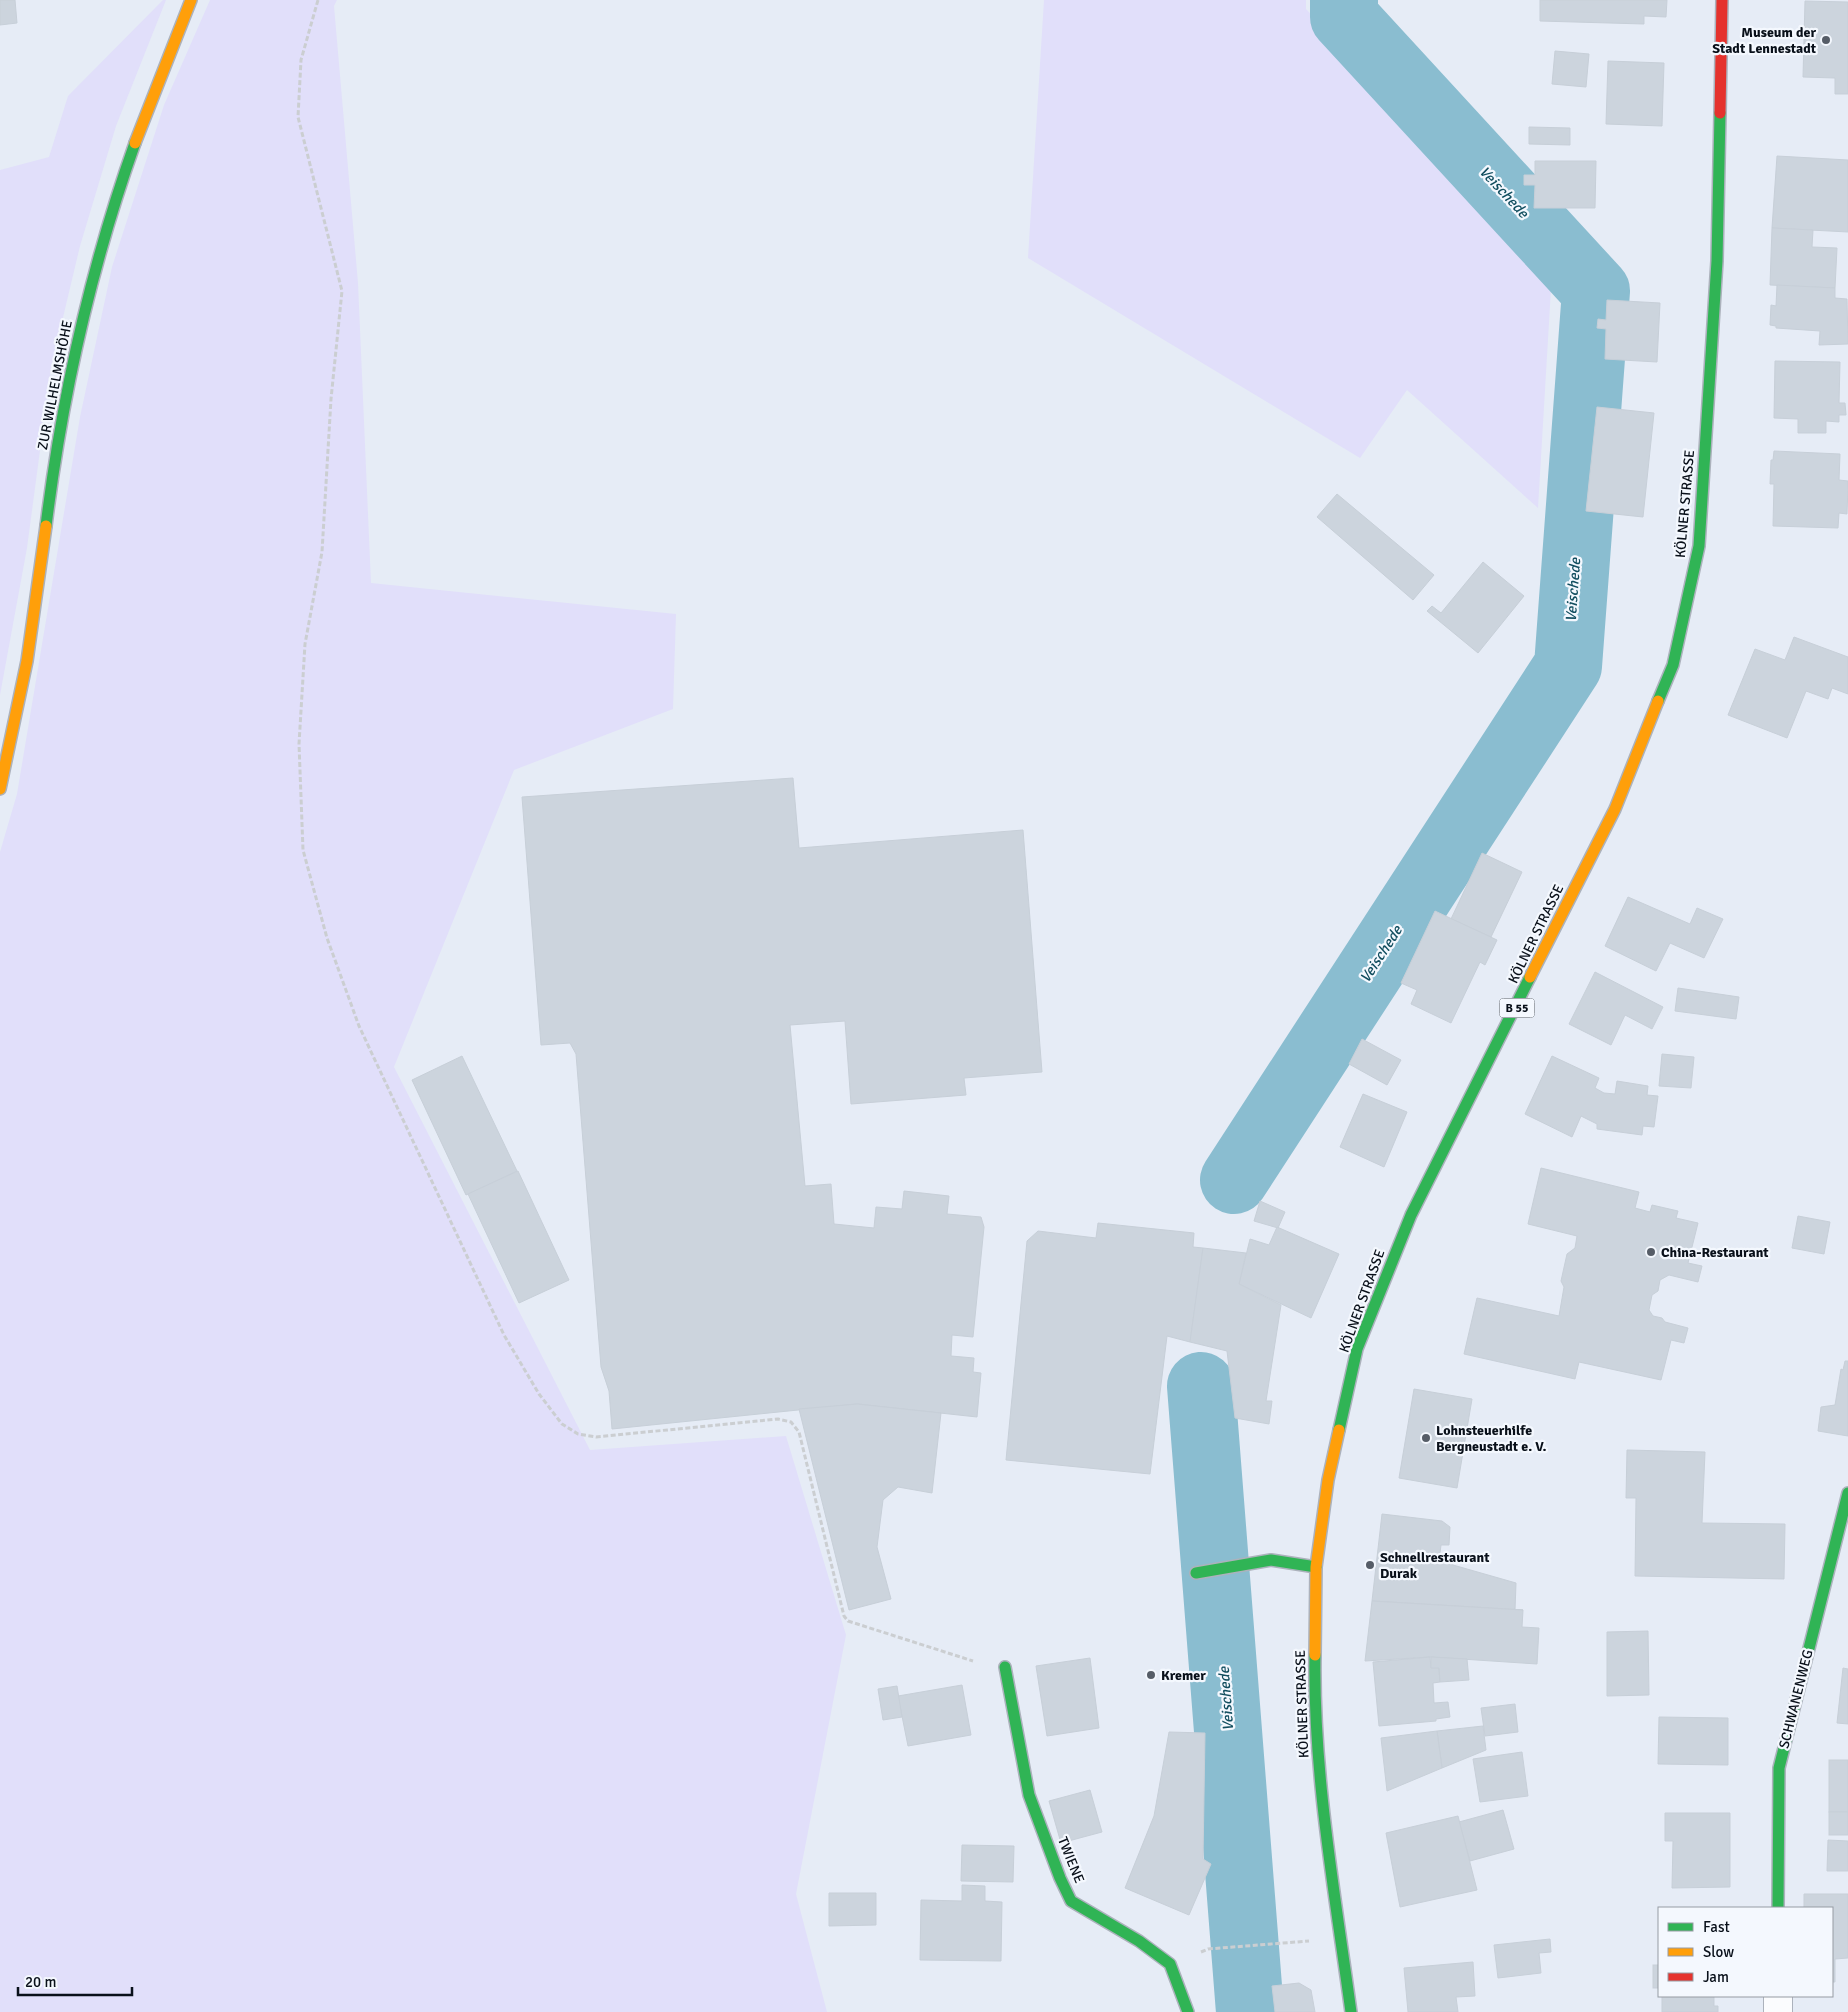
<svg xmlns="http://www.w3.org/2000/svg" width="1848" height="2012" font-family="Signika,sans-serif">
<style>
.green{fill:#e1dffa}
.lines{fill:none;stroke-linecap:round;stroke-linejoin:round}
.river{stroke:#8abdd0;stroke-width:68}
.building{fill:#ccd4dd;stroke:#c7cfd8}
.street-casing{stroke:#acb2bc;stroke-width:30}
.fast-casing{stroke:#acb2bc;stroke-width:14}
.slow-casing{stroke:#acb2bc;stroke-width:14}
.jam-casing{stroke:#acb2bc;stroke-width:14}
.path{stroke:#cbced1;stroke-width:3;stroke-dasharray:5 2.5;stroke-linecap:butt}
.street{stroke:#fbfcfe;stroke-width:28}
.fast{stroke:#30b455;stroke-width:11}
.slow{stroke:#ff9f0a;stroke-width:11}
.jam{stroke:#e5322d;stroke-width:11}
.poi-dot{fill:#565d67;stroke:#f4f8fe;stroke-width:2}
.labels{text-anchor:middle;dominant-baseline:central;stroke-width:4.5;stroke-linejoin:round;paint-order:stroke}
.shield{fill:#f4f8fe;stroke:#50565e;stroke-width:1}
.shield-label{font-size:12px;font-weight:bold;fill:#09101a}
.poi-label{font-size:14px;font-weight:bold;fill:#09101a;stroke:#f4f8fe;text-anchor:start}
.street-label{font-size:14px;fill:#09101a;stroke:#f4f8fe}
.water-label{font-size:15px;font-style:italic;fill:#124e5f;stroke:#f4f8fe}
</style>
<rect width="100%" height="100%" fill="#e6ecf6"/>
<g class="green">
<path d="M163,0H166L116,126L80,246L51,368L27,548L0,695V170L49,157L68,96Z"/>
<path d="M210,0H337L334,6L358,283L371,583L676,614L673,709L514,770L394,1067L590,1450L786,1436L846,1635L796,1894L827,2012H0V852L17,794L80,417L112,267L164,105Z"/>
<path d="M1044,0H1306V9L1552,272L1538,508L1407,390L1360,458L1028,258Z"/>
</g>
<g class="lines">
<g class="river">
<path d="M1234,1180L1568,666L1596,291L1344,17V0"/>
<path d="M1201,1386L1250,2012"/>
</g>
</g>
<g class="building">
<path d="M0,0H15L17,23L0,25Z"/>
<path d="M1540,0H1667L1666,17L1644,16V24L1540,21Z"/>
<path d="M1805,1L1848,2V94H1835V78L1803,77Z"/>
<path d="M1555,51L1589,54L1586,87L1552,84Z"/>
<path d="M1608,61L1664,63L1662,126L1606,124Z"/>
<path d="M1529,127L1570,128V145L1529,144Z"/>
<path d="M1777,156L1848,160V232L1772,228Z"/>
<path d="M1535,161H1596L1595,208H1534L1535,185H1524V175H1535Z"/>
<path d="M1772,228L1813,230L1812,247L1837,248L1835,288L1770,285Z"/>
<path d="M1777,285L1835,288V298L1847,299L1848,344L1819,345L1820,331L1776,328V326L1770,325L1771,305L1776,306Z"/>
<path d="M1607,300L1660,303L1657,362L1605,359L1606,329L1597,328L1598,319L1606,320Z"/>
<path d="M1775,361L1840,362L1839,403H1845L1846,415H1839V422L1826,421V433H1798V419L1774,418Z"/>
<path d="M1597,407L1654,413L1643,517L1586,511Z"/>
<path d="M1774,451L1840,454L1839,480L1848,481V486L1847,514L1839,513L1838,528L1773,526L1774,484H1770L1771,460H1773Z"/>
<path d="M1337,494L1434,575L1413,600L1317,517Z"/>
<path d="M1483,562L1524,596L1478,653L1427,611L1432,606L1441,613Z"/>
<path d="M1794,637L1848,657V694L1832,688L1828,699L1806,691L1787,738L1728,715L1755,649L1785,660Z"/>
<path d="M793,778L799,848L1023,830L1042,1072L964,1078L966,1095L851,1104L845,1021L790,1025L805,1186L831,1184L834,1224L874,1228L876,1207L902,1209L904,1191L949,1196L947,1214L981,1217L984,1227L973,1337L952,1335L951,1356L974,1358L973,1372L981,1373L977,1417L857,1404L612,1429L609,1391L601,1367L576,1054L570,1043L541,1045L522,797Z"/>
<path d="M1482,853L1522,872L1491,937L1451,919Z"/>
<path d="M1628,897L1690,924L1697,908L1723,919L1704,958L1670,943L1656,971L1605,946Z"/>
<path d="M1435,911L1497,940L1485,965L1480,962L1451,1023L1411,1004L1417,990L1401,983Z"/>
<path d="M1595,972L1663,1007L1652,1029L1625,1015L1611,1045L1569,1024Z"/>
<path d="M1678,988L1739,997L1736,1019L1675,1011Z"/>
<path d="M1362,1039L1401,1060L1387,1085L1349,1064Z"/>
<path d="M1662,1054L1694,1057L1691,1088L1659,1086Z"/>
<path d="M462,1056L517,1171L466,1195L412,1080Z"/>
<path d="M1552,1056L1599,1078L1595,1088L1604,1093L1615,1094L1617,1081L1648,1086L1647,1095L1658,1096L1654,1127L1643,1126L1642,1135L1597,1129V1124L1581,1116L1572,1137L1525,1114Z"/>
<path d="M1363,1094L1407,1112L1384,1167L1340,1147Z"/>
<path d="M1541,1168L1639,1192L1635,1208L1650,1212L1652,1205L1678,1211L1676,1218L1698,1223L1688,1263L1702,1266L1698,1282L1669,1275L1660,1280L1658,1291L1652,1295L1649,1310L1653,1316L1662,1318L1665,1322L1688,1328L1684,1343L1671,1340L1661,1380L1579,1362L1575,1379L1464,1354L1477,1298L1559,1316L1564,1287L1561,1281L1567,1254L1575,1248L1577,1236L1528,1224Z"/>
<path d="M518,1171L569,1280L519,1303L468,1194Z"/>
<path d="M1260,1201L1285,1212L1278,1228L1254,1221Z"/>
<path d="M1798,1216L1830,1222L1824,1254L1792,1248Z"/>
<path d="M1098,1223L1194,1233L1193,1247L1203,1248L1190,1342L1167,1336L1150,1474L1006,1460L1027,1241L1038,1231L1096,1238Z"/>
<path d="M1277,1227L1339,1254L1311,1318L1239,1284L1250,1239L1269,1245Z"/>
<path d="M1203,1248L1246,1253L1239,1284L1281,1305L1266,1401H1272L1269,1424L1235,1418L1227,1351L1190,1342Z"/>
<path d="M1845,1361H1848V1436L1818,1431L1821,1407L1835,1405L1841,1369L1843,1370Z"/>
<path d="M1414,1389L1472,1399L1457,1488L1399,1478Z"/>
<path d="M857,1404L941,1413L932,1493L898,1487L883,1500L877,1547L891,1599L849,1610L799,1409Z"/>
<path d="M1627,1450L1705,1452L1702,1523L1785,1524L1784,1579L1635,1576L1636,1498H1626Z"/>
<path d="M1382,1514L1442,1521L1450,1527L1449,1545H1441L1439,1561L1516,1583L1515,1610H1523L1372,1601Z"/>
<path d="M1372,1601L1523,1610L1522,1627L1539,1628L1537,1664L1431,1657L1365,1661Z"/>
<path d="M1648,1631L1649,1695L1607,1696V1632Z"/>
<path d="M1430,1657L1431,1668H1439L1440,1682L1433,1683L1434,1703L1448,1702L1450,1717L1436,1719V1721L1379,1726L1373,1662Z"/>
<path d="M1431,1657L1467,1659L1469,1680L1440,1682L1439,1668H1431Z"/>
<path d="M1090,1658L1099,1728L1047,1736L1036,1666Z"/>
<path d="M1843,1668L1848,1669V1724L1837,1723Z"/>
<path d="M962,1685L971,1735L908,1746L898,1696Z"/>
<path d="M897,1686L902,1717L883,1720L878,1689Z"/>
<path d="M1515,1704L1518,1732L1485,1736L1481,1708Z"/>
<path d="M1659,1717L1728,1718V1765L1658,1764Z"/>
<path d="M1483,1726L1486,1750L1442,1768L1437,1731Z"/>
<path d="M1437,1731L1442,1768L1387,1791L1381,1738Z"/>
<path d="M1169,1732L1205,1733L1203,1859L1211,1864L1189,1915L1125,1888L1154,1816Z"/>
<path d="M1522,1752L1528,1796L1480,1802L1473,1759Z"/>
<rect x="1829" y="1760" width="19" height="52"/>
<path d="M1090,1790L1102,1832L1061,1843L1049,1801Z"/>
<path d="M1503,1810L1514,1849L1470,1861L1459,1822Z"/>
<rect x="1829" y="1812" width="19" height="23"/>
<path d="M1665,1813H1730V1887L1672,1888L1673,1841H1665Z"/>
<path d="M1458,1816L1477,1890L1400,1907L1386,1833Z"/>
<path d="M1828,1840L1848,1841V1871H1827Z"/>
<path d="M962,1845L1014,1846L1013,1882L961,1881Z"/>
<path d="M962,1885L985,1886V1901L1002,1902L1001,1961L920,1960L921,1900L962,1901Z"/>
<path d="M829,1893H876V1925L829,1926Z"/>
<path d="M1804,1894H1848V1958L1835,1959V1982H1832V1908H1804Z"/>
<path d="M1550,1939L1551,1952L1539,1953L1541,1973L1498,1978L1494,1945Z"/>
<path d="M1473,1962L1475,1996L1456,1997L1458,2012H1408L1404,1968Z"/>
<rect x="1653" y="1965" width="6" height="23"/>
<path d="M1299,1983L1311,1990L1315,2012H1275L1272,1986Z"/>
<path d="M1662,1996H1714V2006H1718V2012H1662Z"/>
</g>
<g class="lines">
<defs>
<path id="street" d="M1778,2012V1996"/>
<g id="fast">
<path d="M46,526C62,396 91,267 135,143"/>
<path d="M1658,701L1673,665L1699,546L1717,261L1720,113"/>
<path d="M1339,1430L1357,1349L1411,1215L1530,977"/>
<path d="M1196,1573L1271,1560L1316,1567"/>
<path d="M1315,1655C1313,1774 1335,1894 1351,2012"/>
<path d="M1005,1667L1029,1795L1060,1878L1071,1901L1139,1941L1170,1964L1188,2012"/>
<path d="M1778,1908L1779,1768L1848,1493"/>
</g>
<g id="slow">
<path d="M135,143L191,0"/>
<path d="M0,789L27,661L46,526"/>
<path d="M1530,977L1615,809L1658,701"/>
<path d="M1315,1655L1316,1567L1328,1480L1339,1430"/>
</g>
<path id="jam" d="M1720,113L1722,0"/>
</defs>
<use href="#street" class="street-casing"/>
<use href="#fast" class="fast-casing"/>
<use href="#slow" class="slow-casing"/>
<use href="#jam" class="jam-casing"/>
<g class="path">
<path d="M318,0L301,60L298,117L342,291L331,399L322,552L305,644L299,744L303,850L327,938L359,1026L504,1335L539,1394L562,1424L578,1434L596,1437L778,1419L791,1422L799,1432L844,1616L848,1621L973,1661"/>
<path d="M1201,1952L1208,1949L1309,1941"/>
</g>
<use href="#street" class="street"/>
<use href="#fast" class="fast"/>
<use href="#slow" class="slow"/>
<use href="#jam" class="jam"/>
</g>
<g class="poi-dot">
<circle cx="1826" cy="40" r="5"/>
<circle cx="1651" cy="1252" r="5"/>
<circle cx="1426" cy="1438" r="5"/>
<circle cx="1370" cy="1565" r="5"/>
<circle cx="1151" cy="1675" r="5"/>
</g>
<g class="labels">
<rect class="shield" x="1499.5" y="998.5" width="35" height="19" rx="4"/>
<g class="shield-label">
<text x="1517" y="1008">B 55</text>
</g>
<g class="poi-label">
<text x="1816" y="32" text-anchor="end">Museum der<tspan x="1816" dy="16">Stadt Lennestadt</tspan></text>
<text x="1661" y="1252">China-Restaurant</text>
<text x="1436" y="1430">Lohnsteuerhilfe<tspan x="1436" dy="16">Bergneustadt e. V.</tspan></text>
<text x="1380" y="1557">Schnellrestaurant<tspan x="1380" dy="16">Durak</tspan></text>
<text x="1161" y="1675">Kremer</text>
</g>
<g class="street-label">
<text transform="translate(55 385) rotate(-79)">ZUR WILHELMSHÖHE</text>
<text transform="translate(1685 504) rotate(-85)">KÖLNER STRASSE</text>
<text transform="translate(1536 934) rotate(-64)">KÖLNER STRASSE</text>
<text transform="translate(1362 1301) rotate(-70)">KÖLNER STRASSE</text>
<text transform="translate(1796 1699) rotate(-76)">SCHWANENWEG</text>
<text transform="translate(1302 1704) rotate(-92)">KÖLNER STRASSE</text>
<text transform="translate(1071 1860) rotate(68)">TWIENE</text>
</g>
<g class="water-label">
<text transform="translate(1504 192) rotate(47)">Veischede</text>
<text transform="translate(1573 590) rotate(-86)">Veischede</text>
<text transform="translate(1381 954) rotate(-57)">Veischede</text>
<text transform="translate(1226 1699) rotate(-94)">Veischede</text>
</g>
</g>
<rect x="1658" y="1907" width="175" height="90" fill="#f4f8fe" stroke="#969ba3"/>
<rect x="1668" y="1923" width="25" height="8" fill="#30b455" stroke="#969ba3"/>
<text x="1703" y="1932" font-size="15" fill="#09101a">Fast</text>
<rect x="1668" y="1948" width="25" height="8" fill="#ff9f0a" stroke="#969ba3"/>
<text x="1703" y="1957" font-size="15" fill="#09101a">Slow</text>
<rect x="1668" y="1973" width="25" height="8" fill="#e5322d" stroke="#969ba3"/>
<text x="1703" y="1982" font-size="15" fill="#09101a">Jam</text>
<path d="M18 1987v8h114v-8" fill="none" stroke="#09101a" stroke-width="2.5"/>
<text x="25" y="1987" font-size="15" fill="#09101a" stroke="#f4f8fe" stroke-width="4" paint-order="stroke">20 m</text>
</svg>
